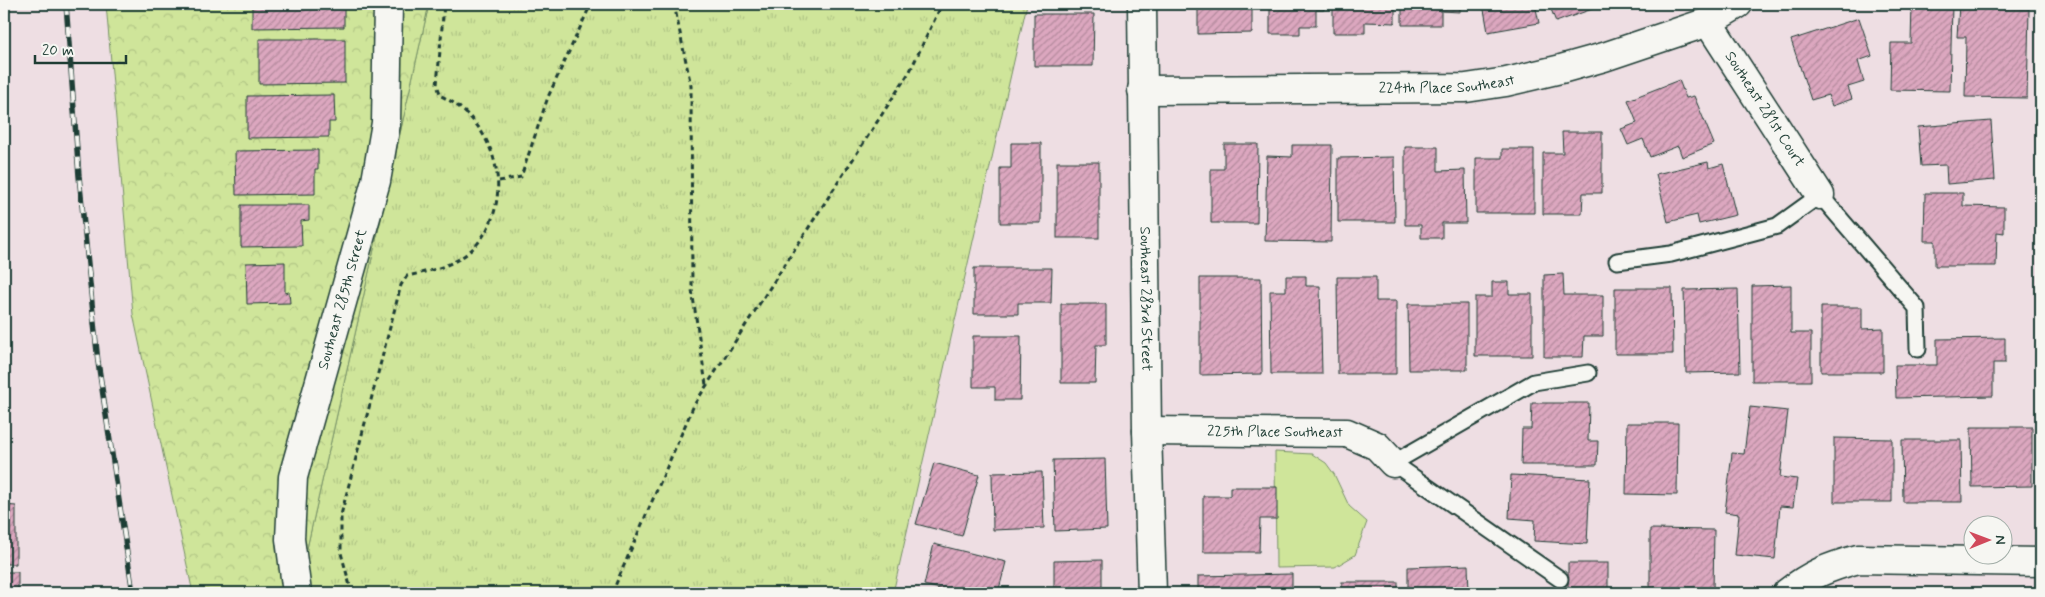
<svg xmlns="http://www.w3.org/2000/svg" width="2045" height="597" font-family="Mynerve,sans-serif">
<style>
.grass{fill:url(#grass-tufts);stroke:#779167}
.forest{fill:url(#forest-crowns);stroke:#779167}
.park{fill:#cfe59a;stroke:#779167}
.building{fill:url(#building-hatch);stroke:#1f3d34}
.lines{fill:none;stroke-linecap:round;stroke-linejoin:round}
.lane-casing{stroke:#1f3d34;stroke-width:19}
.street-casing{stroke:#1f3d34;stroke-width:31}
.path{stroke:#1f3d34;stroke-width:3;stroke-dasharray:5 4;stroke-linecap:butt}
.lane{stroke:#f6f6f2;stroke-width:15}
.street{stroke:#f6f6f2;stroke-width:28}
.rail-casing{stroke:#1f3d34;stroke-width:5.5}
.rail{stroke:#f6f6f2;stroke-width:4;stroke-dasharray:11;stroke-linecap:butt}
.labels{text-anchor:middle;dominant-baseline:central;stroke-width:4.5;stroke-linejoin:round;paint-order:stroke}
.street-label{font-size:15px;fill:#1f3d34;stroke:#f6f6f2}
</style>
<defs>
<pattern id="grass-tufts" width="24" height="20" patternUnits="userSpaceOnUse" patternTransform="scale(1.25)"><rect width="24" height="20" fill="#cfe59a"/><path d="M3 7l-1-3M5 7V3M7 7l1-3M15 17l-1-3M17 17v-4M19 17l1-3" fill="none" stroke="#b1c585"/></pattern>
<pattern id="forest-crowns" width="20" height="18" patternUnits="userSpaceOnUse" patternTransform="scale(1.25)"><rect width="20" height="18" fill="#cfe59a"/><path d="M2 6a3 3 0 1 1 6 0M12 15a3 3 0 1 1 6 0" fill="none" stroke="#b1c585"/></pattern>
<pattern id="building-hatch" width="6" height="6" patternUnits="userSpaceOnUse" patternTransform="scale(1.25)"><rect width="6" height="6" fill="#dca7bf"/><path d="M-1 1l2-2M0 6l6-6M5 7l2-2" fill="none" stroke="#b2899c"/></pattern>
</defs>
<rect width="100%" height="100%" fill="#eedee3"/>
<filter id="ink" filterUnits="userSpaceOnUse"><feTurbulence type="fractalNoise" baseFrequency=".02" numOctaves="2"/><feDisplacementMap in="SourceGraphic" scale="10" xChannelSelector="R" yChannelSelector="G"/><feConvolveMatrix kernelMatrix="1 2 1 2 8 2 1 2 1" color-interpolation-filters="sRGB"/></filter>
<g filter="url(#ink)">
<path class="grass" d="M429,4H1027L893,593H297Z"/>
<path class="forest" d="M106,4H429L297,593H193L133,314Z"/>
<path class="park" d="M1275,452L1312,454L1326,463L1334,474L1349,506L1367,522L1355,555L1335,567L1276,568Z"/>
<g class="building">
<path d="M252,4H344V27L252,28Z"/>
<path d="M1198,4H1252V33L1198,34Z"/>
<path d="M1270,4H1324V10H1316V26H1300V34H1270Z"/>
<path d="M1333,4H1395V23L1365,22V33H1333Z"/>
<path d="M1402,4H1460V12L1441,11V25H1402Z"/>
<path d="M1483,4H1535L1539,23L1488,32Z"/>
<path d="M1549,4H1606L1556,22Z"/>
<path d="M1912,4H1952L1950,91L1890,90L1891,43H1911Z"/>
<path d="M1959,4H1998V8L2029,9L2027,98L1965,97L1966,37H1957Z"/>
<path d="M1034,14H1094L1093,66H1034Z"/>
<path d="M1859,18L1872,56L1858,61L1864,82L1848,87L1852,99L1832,106L1828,95L1811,100L1791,40Z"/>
<path d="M259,39H345V83L259,84Z"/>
<path d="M1679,80L1686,98L1694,96L1714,144L1682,157L1678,146L1650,157L1643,139L1628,145L1621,129L1637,123L1628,100Z"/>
<path d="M334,95L335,122H329V137L247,138V96Z"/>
<path d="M1991,121L1995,180L1947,184L1946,165L1921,166L1918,127Z"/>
<path d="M1562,132H1602V193H1583L1582,214H1543V153H1563Z"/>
<path d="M1011,143H1041V223H1000V168H1011Z"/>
<path d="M1224,144H1258L1257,223H1211V169H1224Z"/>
<path d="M1292,145H1332L1331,242L1265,241L1267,156L1292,157Z"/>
<path d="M1405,147H1438V171L1465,170L1466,223H1442V238H1421V225H1405Z"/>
<path d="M1502,149H1534V213H1476V158H1502Z"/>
<path d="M318,150V169H315V194L236,195L235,151Z"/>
<path d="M1394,157L1395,222H1338V158Z"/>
<rect x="1057" y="162" width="42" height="76"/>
<path d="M1708,162L1709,168L1723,164L1736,215L1699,224L1697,215L1668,222L1656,174Z"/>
<path d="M1925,193H1963V206L2004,207V233L1997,232L1996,266H1935V241H1924Z"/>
<path d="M241,205H309V220L301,221L302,246L241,247Z"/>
<path d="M285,262V293L289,292L290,303L247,304L246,263Z"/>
<path d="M974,268H1052L1051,303H1018V314H974Z"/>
<path d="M1563,274L1564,295H1603V336H1584L1583,357H1544V275Z"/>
<path d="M1286,276H1306V286H1320L1322,374H1271L1270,291H1286Z"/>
<path d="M1337,277H1376V301H1396V374H1338Z"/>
<path d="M1200,278H1261L1262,374L1200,375Z"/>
<path d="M1492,282H1509V294H1532V356H1475V297H1492Z"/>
<path d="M1791,285V333H1811V381H1752V286Z"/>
<path d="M1615,288H1672L1673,354H1615Z"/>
<path d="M1738,289L1740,372L1686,373L1684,290Z"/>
<path d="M1061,304H1106V345H1096L1095,383H1061Z"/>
<path d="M1408,304H1467V370H1409Z"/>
<path d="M1821,307H1862V329L1883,328V372H1821Z"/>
<path d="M973,336H1021L1020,400H995V387H973Z"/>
<path d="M2005,338V363H1993V396L1896,398L1895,365H1937V339Z"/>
<path d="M1532,403H1589L1588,441H1598L1597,465H1521L1522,429H1531Z"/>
<path d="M1750,407L1788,411L1780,477L1797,479L1793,507L1780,506L1775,559L1735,555L1739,514L1725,512L1732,453L1744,454Z"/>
<path d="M1627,423H1678L1677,495L1626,494Z"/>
<path d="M1971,427H2032V486L1972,487Z"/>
<path d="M1834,438L1892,439V502H1834Z"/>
<path d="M1902,440H1961L1962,502H1903Z"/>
<path d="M1105,459L1107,529L1055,531L1053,460Z"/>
<path d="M934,463L979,475L962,536L916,524Z"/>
<path d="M1042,472L1044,528L993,530L992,473Z"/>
<path d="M1511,475L1590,479L1587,544L1534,541L1535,520L1509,518Z"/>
<path d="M1230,487H1277V519H1260L1259,552H1203V496H1230Z"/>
<path d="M4,505L16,506V564H4Z"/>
<path d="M1650,529L1714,530L1713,591L1650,590Z"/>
<path d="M934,544L1006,562L998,593H956L924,585Z"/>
<path d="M1102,560V593H1054V561Z"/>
<rect x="1568" y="563" width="40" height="30"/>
<path d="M1468,565L1469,593H1408V567Z"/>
<rect x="4" y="572" width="14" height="21"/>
<path d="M1292,574V593H1306H1198V576Z"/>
<rect x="1342" y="582" width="56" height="11"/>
</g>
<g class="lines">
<defs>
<g id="lane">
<path d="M1617,261L1671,254L1777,226L1820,195L1917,308L1918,349"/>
<path d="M1560,579L1393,463L1534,382L1588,373"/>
</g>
<g id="street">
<path id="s1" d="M1142,4L1147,431L1152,593"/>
<path id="s2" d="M1708,22L1820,195"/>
<path id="s3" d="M1142,90L1466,88L1506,82L1561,69L1604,57L1708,22L1738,4"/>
<path id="s4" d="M1147,431L1347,433L1377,446L1393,463"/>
<path id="s5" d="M297,593L290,539L293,477L376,181L386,123L388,4"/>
<path d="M1787,593C1811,574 1829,567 1858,559L2041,562"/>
</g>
</defs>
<use href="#lane" class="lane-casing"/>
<use href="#street" class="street-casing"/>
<g class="path">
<path d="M674,4L691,86L692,290L706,385"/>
<path d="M499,181L521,177L548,97L591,4"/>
<path d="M352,593L341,553V515L401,285L407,276C435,270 463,264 481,239C516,191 493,120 441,96L437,85L444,4"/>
<path d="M612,593L694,405L910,71L942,4"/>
</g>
<use href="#lane" class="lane"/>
<use href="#street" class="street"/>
<defs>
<path id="rail" d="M66,4L79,176L98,362L133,593"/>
</defs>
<use href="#rail" class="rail-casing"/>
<use href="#rail" class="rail"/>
</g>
</g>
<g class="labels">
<g class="street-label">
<text stroke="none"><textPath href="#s3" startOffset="305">224th Place Southeast</textPath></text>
<text stroke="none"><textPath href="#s2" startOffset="104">Southeast 281st Court</textPath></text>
<text stroke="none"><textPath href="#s5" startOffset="301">Southeast 285th Street</textPath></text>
<text stroke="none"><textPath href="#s1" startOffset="295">Southeast 283rd Street</textPath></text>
<text stroke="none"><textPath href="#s4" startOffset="128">225th Place Southeast</textPath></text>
</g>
</g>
<rect width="2045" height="597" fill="none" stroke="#f6f6f2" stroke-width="20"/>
<rect x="10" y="10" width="2025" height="577" fill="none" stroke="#1f3d34" stroke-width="2" filter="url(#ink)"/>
<g transform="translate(1988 540) rotate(89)"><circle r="24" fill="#f6f6f2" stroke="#a0aca6"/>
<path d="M0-4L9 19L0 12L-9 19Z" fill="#d1495b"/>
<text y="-8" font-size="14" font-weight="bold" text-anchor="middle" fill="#1f3d34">N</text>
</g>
<path d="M35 55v8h91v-8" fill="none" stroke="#1f3d34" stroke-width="2.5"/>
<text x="42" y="55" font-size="15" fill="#1f3d34" stroke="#f6f6f2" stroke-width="4" paint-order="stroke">20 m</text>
</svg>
